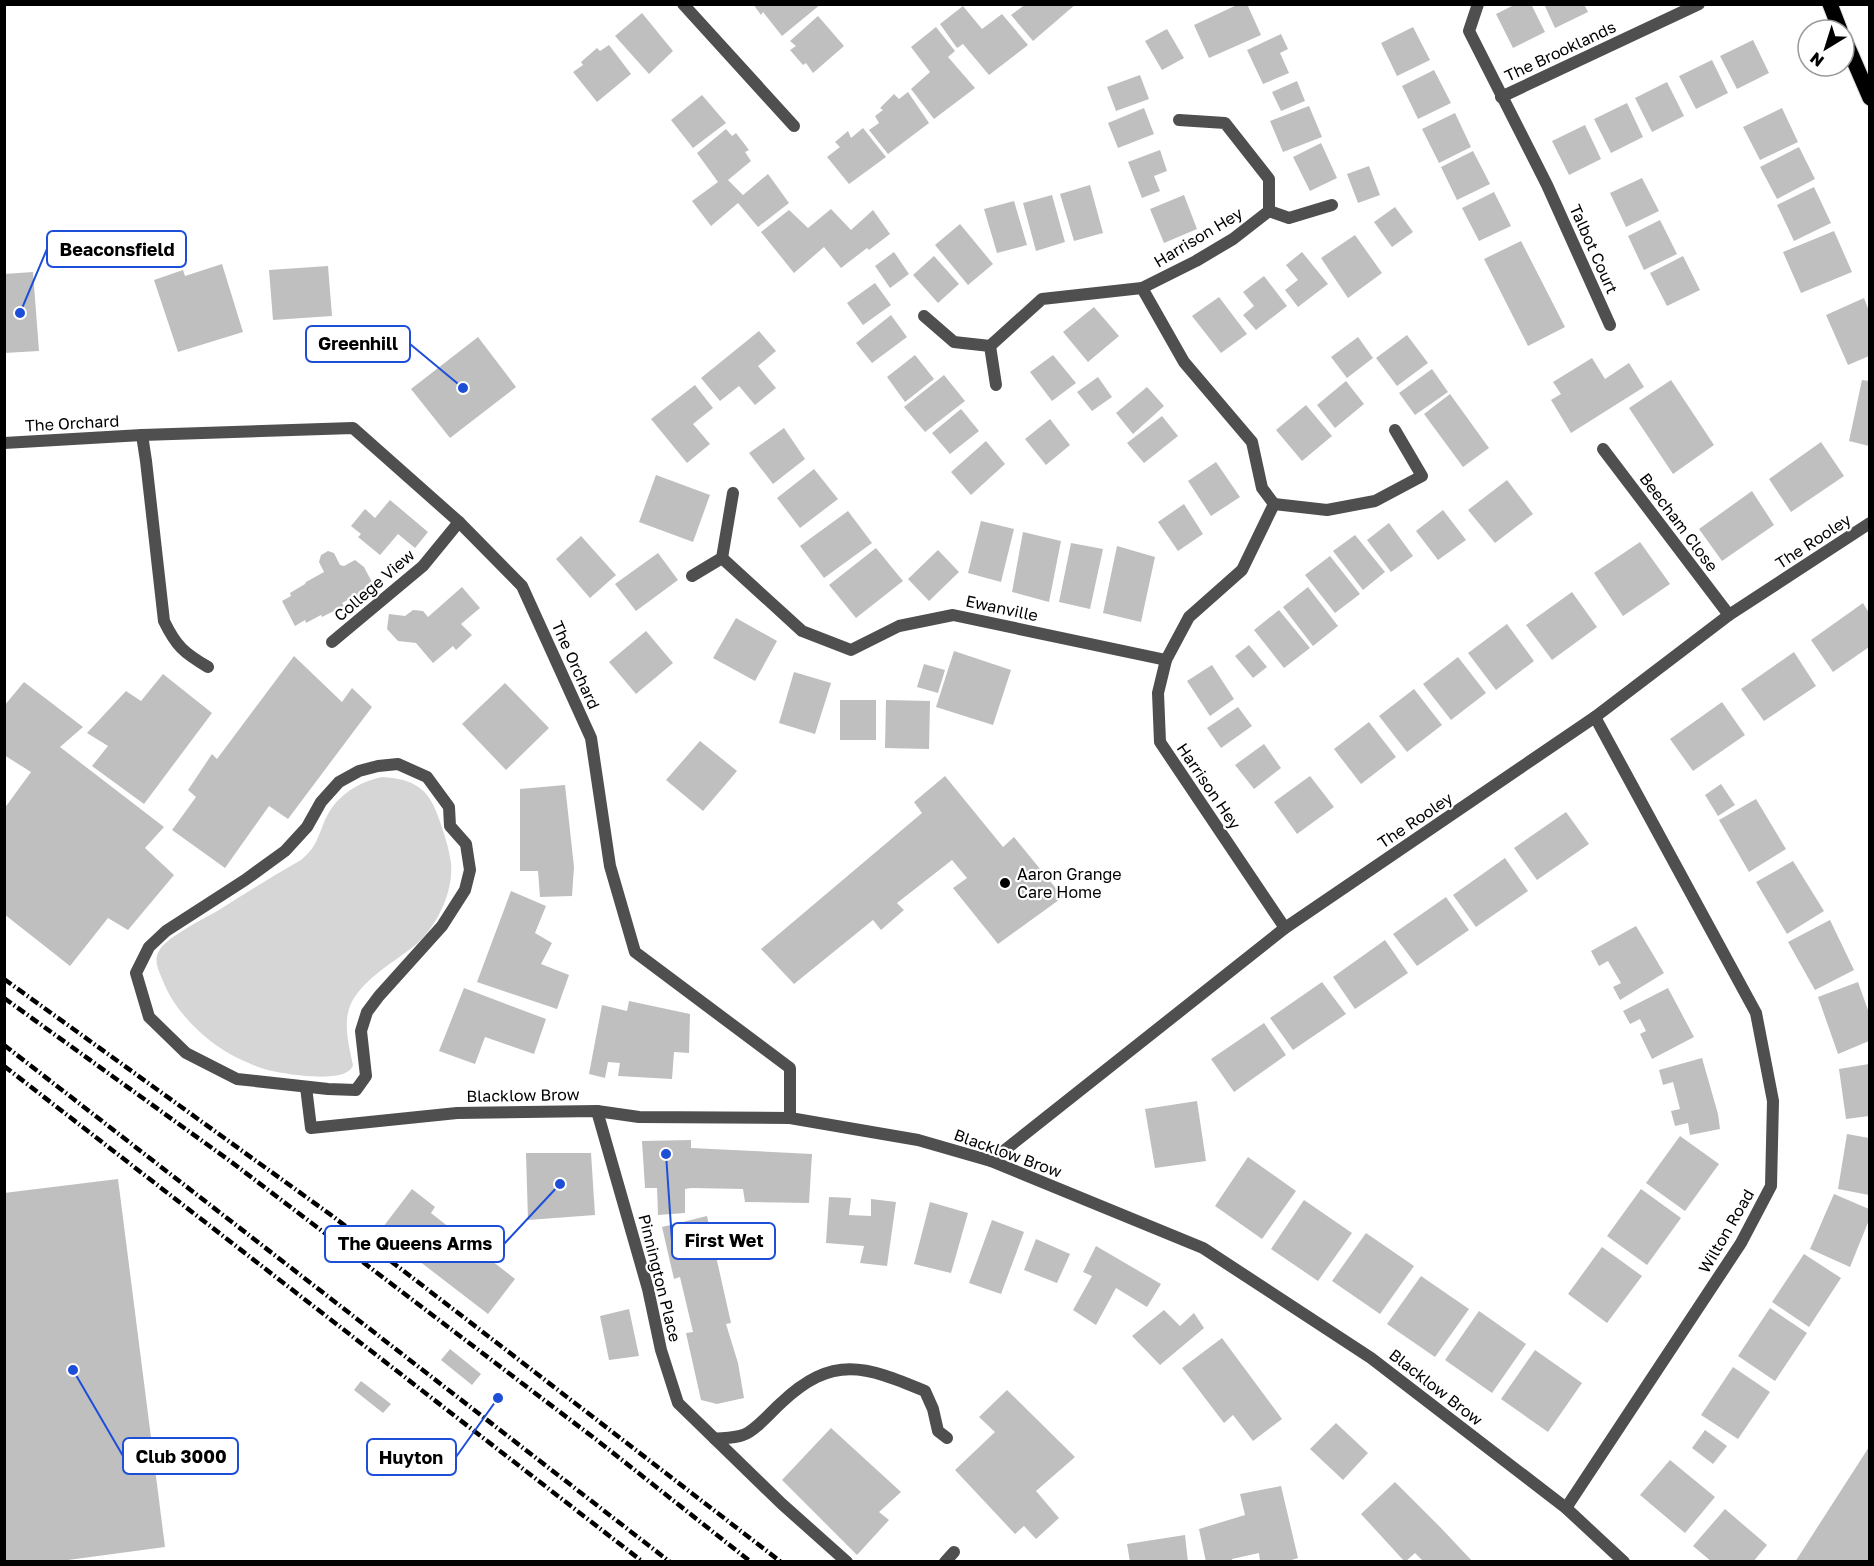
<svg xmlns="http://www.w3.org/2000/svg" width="1874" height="1566" font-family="'Golos Text',sans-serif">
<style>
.green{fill:#d6d6d6}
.building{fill:#bfbfbf}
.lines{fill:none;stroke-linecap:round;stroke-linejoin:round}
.primary-casing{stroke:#dbdbdb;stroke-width:17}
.street{stroke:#4f4f4f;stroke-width:12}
.primary{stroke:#000;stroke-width:15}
.rail{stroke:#000;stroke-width:4.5;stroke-dasharray:9 3 1.5 3;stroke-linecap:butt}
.poi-dot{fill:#000;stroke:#fff;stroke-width:2}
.labels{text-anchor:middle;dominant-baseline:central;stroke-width:4.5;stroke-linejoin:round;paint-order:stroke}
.street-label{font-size:16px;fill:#000;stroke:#fff}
.poi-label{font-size:16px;fill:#000;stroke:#fff;text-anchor:start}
.leader{fill:none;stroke:#1d4ed8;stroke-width:2}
.callout-dot{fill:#1d4ed8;stroke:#fff;stroke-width:2}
.callout{fill:#fff;stroke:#1d4ed8;stroke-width:2}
.callout-label{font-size:18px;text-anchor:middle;font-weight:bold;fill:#000}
</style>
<rect width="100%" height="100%" fill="#fff"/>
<path class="green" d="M382,777C414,779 429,788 439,819C444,833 449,848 451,863C454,894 434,933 409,950C389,965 360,982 350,1006C343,1024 349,1047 353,1065C348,1085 284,1074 268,1070C256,1067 241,1060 230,1054C203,1039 174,1010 163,981C159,971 153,961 159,951C165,938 205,918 219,910C246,893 273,876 301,860C315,848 316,842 323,825C333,798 355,783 382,777Z"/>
<g class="building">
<path d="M753,4H821L782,36L763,12L761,15Z"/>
<path d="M1026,4H1076L1033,41L1011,15Z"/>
<path d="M1239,4H1247L1261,35L1209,58L1194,25Z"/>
<path d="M1516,4H1531L1545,32L1513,48L1496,14Z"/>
<path d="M1544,4H1584L1588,12L1555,28Z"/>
<path d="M963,6L982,29L1002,14L1028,45L989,75L963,44L957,48L940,24Z"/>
<path d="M642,13L673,51L649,74L615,36Z"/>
<path d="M818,16L844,46L813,73L806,63L803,65L790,50L796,46L790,41Z"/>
<path d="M936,27L955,51L948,57L975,88L934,119L911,89L930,72L911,47Z"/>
<path d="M1413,27L1430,60L1397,76L1381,43Z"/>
<path d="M1167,29L1184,58L1162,70L1145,41Z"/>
<path d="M1281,34L1288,49L1280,53L1289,73L1263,84L1247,50Z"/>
<path d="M1753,40L1769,73L1737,89L1720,56Z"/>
<path d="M609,45L631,74L597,102L573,72L583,65L581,62L597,48L600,51Z"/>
<path d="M1712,60L1728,93L1696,109L1679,76Z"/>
<path d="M1434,70L1451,103L1418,119L1402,86Z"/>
<path d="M1140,75L1149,99L1116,111L1107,87Z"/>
<path d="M1297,81L1305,101L1281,111L1272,92Z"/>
<path d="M1667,82L1684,116L1652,132L1635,98Z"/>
<path d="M908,92L929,123L888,154L869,130L879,123L875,116L883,110L880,108L894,94L899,99Z"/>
<path d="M702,95L726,123L693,148L671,120Z"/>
<path d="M1627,103L1643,137L1611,153L1594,119Z"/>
<path d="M1309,106L1322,137L1283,152L1270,121Z"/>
<path d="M1144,108L1154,134L1118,148L1108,123Z"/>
<path d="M1782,108L1798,142L1760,160L1743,127Z"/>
<path d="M1455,113L1471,147L1439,163L1422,129Z"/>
<path d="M1585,125L1601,159L1569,175L1552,141Z"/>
<path d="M863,128L886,157L849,184L827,157L840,147L835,142L848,131L851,138Z"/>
<path d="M726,129L732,136L736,133L749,150L745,152L751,161L728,180L743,195L768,174L789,203L758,227L738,203L711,226L692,201L718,182L697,153Z"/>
<path d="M1321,143L1337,178L1310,191L1293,157Z"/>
<path d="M1799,147L1815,179L1777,199L1760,167Z"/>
<path d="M1160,150L1167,171L1154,176L1160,191L1142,198L1128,162Z"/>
<path d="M1473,151L1490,184L1457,200L1441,167Z"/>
<path d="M1369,166L1380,195L1358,203L1347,174Z"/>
<path d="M1642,178L1659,211L1626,227L1610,193Z"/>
<path d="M1090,185L1103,233L1074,241L1060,194Z"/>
<path d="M1814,187L1831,223L1794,241L1777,205Z"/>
<path d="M1494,192L1511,226L1479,241L1462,208Z"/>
<path d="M1052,195L1065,242L1036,251L1023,203Z"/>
<path d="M1184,195L1197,229L1164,243L1150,209Z"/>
<path d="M1014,201L1027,245L997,253L984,209Z"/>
<path d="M1395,207L1413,232L1392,247L1374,222Z"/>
<path d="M831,209L851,230L873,210L890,234L869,250L867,248L841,268L824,247L794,273L761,232L789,210L808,228Z"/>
<path d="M1660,220L1677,254L1644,270L1628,236Z"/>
<path d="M960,224L993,264L968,285L935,245Z"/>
<path d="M1834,231L1852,272L1801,293L1783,252Z"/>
<path d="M1355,235L1382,273L1348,298L1321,258Z"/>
<path d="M1521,241L1565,327L1528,346L1484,259Z"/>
<path d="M894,252L909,274L890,288L875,266Z"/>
<path d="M1302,252L1328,284L1298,307L1285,290L1298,280L1286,265Z"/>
<path d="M934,256L959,284L938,303L913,275Z"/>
<path d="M1683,256L1700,290L1667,306L1650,273Z"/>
<path d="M222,264L243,332L178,352L154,280L183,270L185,276Z"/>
<path d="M328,266L332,316L273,320L269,270Z"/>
<path d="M33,272L39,351L4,353V274Z"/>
<path d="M1264,276L1287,306L1256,330L1243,315L1254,306L1243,292Z"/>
<path d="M875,283L891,305L863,325L847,303Z"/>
<path d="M1219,297L1247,334L1221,353L1192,316Z"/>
<path d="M1864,298L1869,311V356L1848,365L1826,315Z"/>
<path d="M1094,307L1119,336L1088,362L1063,332Z"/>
<path d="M891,315L907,337L872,363L856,343Z"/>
<path d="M759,331L776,351L758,366L776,388L755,405L739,386L720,401L701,378Z"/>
<path d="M1407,335L1428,363L1397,386L1376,358Z"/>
<path d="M478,337L516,387L450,438L411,389Z"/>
<path d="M1358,337L1373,358L1347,378L1331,357Z"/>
<path d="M915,355L934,379L905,402L887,377Z"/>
<path d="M1053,355L1076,383L1052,401L1030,372Z"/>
<path d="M1592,358L1605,379L1629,363L1644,387L1571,433L1551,400L1561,394L1553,382Z"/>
<path d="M1432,369L1448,392L1415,415L1399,393Z"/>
<path d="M944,375L965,401L925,432L904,407Z"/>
<path d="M1098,377L1112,397L1092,411L1077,392Z"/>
<path d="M1671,380L1714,445L1673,474L1629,408Z"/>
<path d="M1862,380L1869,381V446L1849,441Z"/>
<path d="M1346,381L1364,404L1335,428L1317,405Z"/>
<path d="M695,385L713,408L693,424L710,444L687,463L651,419Z"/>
<path d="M1147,387L1164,406L1133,434L1116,413Z"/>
<path d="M1450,394L1489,448L1463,467L1424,414Z"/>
<path d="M1306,405L1332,436L1302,461L1276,430Z"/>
<path d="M961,409L979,431L950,454L932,433Z"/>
<path d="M1162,416L1178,436L1144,463L1127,443Z"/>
<path d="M1050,419L1070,445L1046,465L1025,439Z"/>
<path d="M784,428L805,459L773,484L749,453Z"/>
<path d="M986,441L1005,464L971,495L951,472Z"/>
<path d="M1821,442L1844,476L1791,512L1769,479Z"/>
<path d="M1216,462L1240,497L1211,516L1188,481Z"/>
<path d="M814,469L838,499L800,528L777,498Z"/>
<path d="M656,475L710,495L693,542L639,522Z"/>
<path d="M1507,480L1533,514L1495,543L1468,510Z"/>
<path d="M1752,491L1774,525L1722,561L1699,529Z"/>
<path d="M390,500L428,532L415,548L398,534L380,555L358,537L361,534L351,526L365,509L375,518Z"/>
<path d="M1184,504L1203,534L1178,551L1158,522Z"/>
<path d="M1443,510L1466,540L1438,560L1416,531Z"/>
<path d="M848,511L872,543L824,578L800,546Z"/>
<path d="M981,521L1014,529L1001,582L968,573Z"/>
<path d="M1389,523L1413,556L1391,572L1367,540Z"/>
<path d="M1023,532L1061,541L1049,602L1012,592Z"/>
<path d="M1355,535L1385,572L1363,590L1333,551Z"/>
<path d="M581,536L616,575L590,598L556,559Z"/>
<path d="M1640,542L1670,584L1623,616L1594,573Z"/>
<path d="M1071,543L1103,549L1090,609L1059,602Z"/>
<path d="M1117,546L1155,557L1141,622L1103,613Z"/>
<path d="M876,548L903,581L856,618L829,585Z"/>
<path d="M938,550L959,572L929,601L908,579Z"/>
<path d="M328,551L334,553L340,565L344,566L355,560L364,567L373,584L358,593L359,594L342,603L344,606L322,617L321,615L306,623L305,620L295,626L282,601L291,596L290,593L305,584L306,582L324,572L319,562L321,555Z"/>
<path d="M658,553L678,580L636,611L615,584Z"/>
<path d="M1330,556L1360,594L1335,613L1305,575Z"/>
<path d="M462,587L480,608L461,624L472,635L456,650L453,646L433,663L416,643L398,641L387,629L389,614L405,616L413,610L423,611L428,617Z"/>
<path d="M1308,587L1338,626L1313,646L1283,607Z"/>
<path d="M1572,592L1597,627L1552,660L1526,625Z"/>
<path d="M1863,603L1869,613V647L1833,672L1811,640Z"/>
<path d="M1279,610L1310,648L1284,668L1254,630Z"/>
<path d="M736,618L777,641L755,681L713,658Z"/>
<path d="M1507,624L1534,661L1496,690L1468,653Z"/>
<path d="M646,631L673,663L636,694L609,662Z"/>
<path d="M1249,645L1267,667L1253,678L1235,656Z"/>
<path d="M954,651L1011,670L993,725L936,707Z"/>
<path d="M1794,652L1816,686L1764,721L1741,689Z"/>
<path d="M294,656L342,702L352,688L372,707L288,819L269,806L225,868L172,830L196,797L188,790L212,754L217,759Z"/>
<path d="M1458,657L1486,693L1451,720L1423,684Z"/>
<path d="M924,664L945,670L938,693L917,687Z"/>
<path d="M1212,665L1234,699L1210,716L1187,681Z"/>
<path d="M794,672L831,683L815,734L779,723Z"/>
<path d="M163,674L212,713L144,804L92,766L108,746L87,733L126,691L141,701Z"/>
<path d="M24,682L83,727L60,747L164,827L145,848L174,875L128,930L108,918L70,966L4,914V809L31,772L4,755V706Z"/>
<path d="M505,683L549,728L506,770L462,724Z"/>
<path d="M1414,689L1442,725L1407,752L1379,716Z"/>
<rect x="840" y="700" width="36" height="40"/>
<path d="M886,700L930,701L929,749L885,748Z"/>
<path d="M1722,702L1745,735L1693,771L1670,739Z"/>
<path d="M1238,707L1252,726L1221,748L1207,728Z"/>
<path d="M1369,722L1396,757L1361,784L1334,749Z"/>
<path d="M700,741L737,771L703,811L666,780Z"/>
<path d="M1264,744L1281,768L1254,789L1235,765Z"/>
<path d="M945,776L1003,847L1014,837L1063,897L998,944L953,888L967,878L952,860L897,903L904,910L881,930L873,920L794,984L761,949L922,813L914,802Z"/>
<path d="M1310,776L1334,807L1297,834L1274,802Z"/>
<path d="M1721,784L1735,805L1718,816L1705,795Z"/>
<path d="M565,785L574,867L572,896L540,897L538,871H520V789Z"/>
<path d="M1756,799L1786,849L1749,872L1719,820Z"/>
<path d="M1566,812L1589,844L1537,880L1514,848Z"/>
<path d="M1505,858L1528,891L1476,927L1453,895Z"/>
<path d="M1793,861L1824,911L1787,934L1756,882Z"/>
<path d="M511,891L546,906L535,933L552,943L541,964L569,975L557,1009L477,982Z"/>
<path d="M1446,897L1469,930L1417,966L1393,934Z"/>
<path d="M1830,920L1854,970L1815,990L1788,942Z"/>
<path d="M1636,926L1664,973L1620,1000L1613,987L1621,983L1608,961L1599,966L1591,951Z"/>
<path d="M1385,940L1408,973L1355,1009L1333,977Z"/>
<path d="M1322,982L1346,1014L1293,1050L1270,1018Z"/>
<path d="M1858,982L1869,1013V1041L1838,1054L1818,997Z"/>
<path d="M464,988L546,1019L534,1054L485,1037L475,1064L439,1051Z"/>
<path d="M1668,988L1694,1037L1652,1059L1640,1034L1646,1031L1640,1019L1630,1024L1623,1011Z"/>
<path d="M629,1001L690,1014L689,1053L674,1052L672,1079L618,1076L620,1063L608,1062L605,1078L589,1074L602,1005L627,1011Z"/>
<path d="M1264,1023L1286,1055L1234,1092L1211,1059Z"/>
<path d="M1702,1058L1718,1114L1720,1129L1690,1135L1688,1123L1675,1126L1671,1111L1680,1109L1673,1082L1663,1085L1659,1070Z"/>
<path d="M1869,1064V1116L1846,1119L1839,1069Z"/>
<path d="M1197,1101L1206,1161L1155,1168L1145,1109Z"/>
<path d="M1847,1134L1869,1138V1195L1838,1189Z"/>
<path d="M1680,1136L1719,1164L1685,1211L1646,1183Z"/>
<path d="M691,1140V1148L812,1154L809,1203L745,1202L743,1189L691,1188L685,1189V1213L658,1215L657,1188H645L642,1141Z"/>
<path d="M526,1153H591L595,1215L528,1220Z"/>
<path d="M1248,1157L1296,1191L1262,1239L1215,1206Z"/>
<path d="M118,1179L165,1547L53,1562H4V1193Z"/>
<path d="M412,1189L435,1207L431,1213L515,1279L488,1314L380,1231Z"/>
<path d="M1641,1189L1681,1218L1647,1265L1607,1236Z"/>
<path d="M1834,1194L1869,1209V1220L1850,1267L1810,1249Z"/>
<path d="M829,1197L851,1198L849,1215L871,1216V1199L896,1202L887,1266L860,1263L864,1246L826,1243Z"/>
<path d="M1304,1200L1352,1233L1318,1281L1271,1249Z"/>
<path d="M930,1202L968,1213L951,1273L914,1264Z"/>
<path d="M707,1216L731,1323L726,1324L738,1363L744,1398L717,1404L701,1400L686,1333L693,1332L680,1277L674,1279L662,1227Z"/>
<path d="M992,1220L1024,1232L1001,1294L969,1283Z"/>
<path d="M1366,1233L1414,1266L1380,1314L1332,1281Z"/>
<path d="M1036,1239L1070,1254L1057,1283L1024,1270Z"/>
<path d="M1096,1246L1161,1284L1147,1307L1116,1288L1096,1325L1073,1310L1092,1276L1083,1272Z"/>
<path d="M1602,1247L1642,1276L1607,1323L1568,1294Z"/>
<path d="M1804,1254L1841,1278L1809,1327L1772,1302Z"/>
<path d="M1421,1276L1469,1309L1435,1357L1387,1324Z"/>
<path d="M1770,1308L1807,1333L1775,1381L1738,1356Z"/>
<path d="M629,1309L639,1356L609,1360L600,1316Z"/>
<path d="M1164,1310L1180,1326L1194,1313L1204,1328L1160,1365L1132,1336Z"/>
<path d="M1479,1311L1526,1344L1492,1393L1445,1360Z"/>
<path d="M1222,1338L1282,1419L1253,1441L1233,1415L1224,1423L1182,1368Z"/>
<path d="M450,1349L481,1374L472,1385L441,1360Z"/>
<path d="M1535,1350L1582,1383L1548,1432L1501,1399Z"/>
<path d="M1733,1367L1770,1392L1738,1439L1701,1415Z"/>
<path d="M361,1381L391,1404L383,1413L354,1390Z"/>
<path d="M1007,1390L1075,1457L1036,1491L1059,1518L1036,1539L1024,1526L1015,1534L955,1470L995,1432L979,1417Z"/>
<path d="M1336,1423L1368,1453L1343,1480L1310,1449Z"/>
<path d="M831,1428L901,1492L879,1512L889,1520L857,1555L782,1480Z"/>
<path d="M1705,1430L1727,1446L1713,1464L1692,1448Z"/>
<path d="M1869,1447V1562H1795Z"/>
<path d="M1670,1460L1715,1497L1685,1533L1640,1495Z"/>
<path d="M1395,1482L1441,1528L1473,1562H1424L1415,1553L1405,1562L1361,1514Z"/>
<path d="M1281,1486L1298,1558L1285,1562H1260L1259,1553L1232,1559V1562H1206L1199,1529L1245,1515L1240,1494Z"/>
<path d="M1725,1509L1767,1545L1753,1562H1712L1693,1546Z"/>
<path d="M1185,1535L1188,1562H1130L1127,1544Z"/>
</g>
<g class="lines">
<defs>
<g id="primary">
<path d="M1830,4L1840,30"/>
<path d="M1844,38L1870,98"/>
</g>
</defs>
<use href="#primary" class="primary-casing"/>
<g class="street">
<path d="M683,4L794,126"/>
<path d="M1478,4L1469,31L1547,185L1610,325"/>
<path d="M1501,97L1699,4"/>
<path d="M1269,211L1289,218L1332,205"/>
<path d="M1142,288L1184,362L1252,442L1262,488L1274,504L1242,570L1189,617L1166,660L1158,693L1160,742L1285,928"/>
<path d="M924,316L954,342L990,346L996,385"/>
<path d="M990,346L1042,299L1142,288L1196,261L1233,239L1269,211V179L1225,123L1179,120"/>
<path d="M142,435L146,461L164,621C176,646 184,653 208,667"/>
<path d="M4,443L142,435L353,428L459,522L522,586L591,738L610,866L635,952L790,1068V1118"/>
<path d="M1603,449L1729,615"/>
<path d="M1274,504L1327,510L1375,501L1422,476L1395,430"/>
<path d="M722,558L802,631L851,650L899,626L953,615L1166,660"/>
<path d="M692,576L722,558L733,493"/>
<path d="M332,642L423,566L459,522"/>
<path d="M398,764L427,777L449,807L450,826L466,844L470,870L465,890L442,926L379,996L367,1012L361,1031L366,1076L356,1090L328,1089L237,1079L186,1053L149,1017L136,973L149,947L166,931L245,880L285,851L307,827L321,802L339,782L359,771L378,766Z"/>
<path d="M306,1087L311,1128L457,1113L597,1111L639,1117L790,1118L918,1140L991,1161L1203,1248L1371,1358L1566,1508L1624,1562"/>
<path d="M597,1111L648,1289L661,1350L678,1403L782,1504L847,1562"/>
<path d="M991,1161L1285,928L1595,717L1729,615L1870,523"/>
<path d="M715,1439C724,1438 734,1438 743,1435C754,1432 772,1411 781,1403C833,1354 865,1366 925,1391L933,1409L938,1431L947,1438"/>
<path d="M1566,1508L1741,1243L1771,1186L1773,1101L1756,1013L1595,717"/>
<path d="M945,1562L954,1552"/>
</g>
<use href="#primary" class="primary"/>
<g class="rail">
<path d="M4,979L331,1215L781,1562"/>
<path d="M4,998L230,1161L598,1441L751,1562"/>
<path d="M4,1045L670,1562"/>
<path d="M4,1066L643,1562"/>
</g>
</g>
<circle class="poi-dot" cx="1005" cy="883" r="6"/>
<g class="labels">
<g class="street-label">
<text transform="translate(1560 51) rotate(-25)">The Brooklands</text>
<text transform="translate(1198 237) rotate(-31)">Harrison Hey</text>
<text transform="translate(1594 249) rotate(66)">Talbot Court</text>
<text transform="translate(72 423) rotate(-3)">The Orchard</text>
<text transform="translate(1679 522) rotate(53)">Beecham Close</text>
<text transform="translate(1813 541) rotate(-33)">The Rooley</text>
<text transform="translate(374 585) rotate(-41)">College View</text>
<text transform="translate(1002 608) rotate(12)">Ewanville</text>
<text transform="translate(576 665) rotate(66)">The Orchard</text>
<text transform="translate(1209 786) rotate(56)">Harrison Hey</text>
<text transform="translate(1415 820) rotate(-34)">The Rooley</text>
<text transform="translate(523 1095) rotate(-1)">Blacklow Brow</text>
<text transform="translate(1008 1153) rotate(20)">Blacklow Brow</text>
<text transform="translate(1726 1231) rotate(-60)">Wilton Road</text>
<text transform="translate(660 1278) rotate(76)">Pinnington Place</text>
<text transform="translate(1436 1387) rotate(38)">Blacklow Brow</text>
</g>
<g class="poi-label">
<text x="1017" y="874">Aaron Grange<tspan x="1017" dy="18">Care Home</tspan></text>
</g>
</g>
<path class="leader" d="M20 313L47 249M463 388L410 344M666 1154L672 1241M560 1184L504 1244M73 1370L123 1456M498 1398L456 1457"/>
<g class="callout-dot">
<circle cx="20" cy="313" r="6"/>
<circle cx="463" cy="388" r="6"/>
<circle cx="666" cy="1154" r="6"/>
<circle cx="560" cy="1184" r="6"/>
<circle cx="73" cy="1370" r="6"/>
<circle cx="498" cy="1398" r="6"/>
</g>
<g class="callout">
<rect x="47" y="231" width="139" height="36" rx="6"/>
<rect x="306" y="326" width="104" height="36" rx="6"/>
<rect x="672" y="1223" width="103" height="36" rx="6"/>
<rect x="325" y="1226" width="179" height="36" rx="6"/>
<rect x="123" y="1438" width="115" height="36" rx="6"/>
<rect x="367" y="1439" width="89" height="36" rx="6"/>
</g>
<g class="callout-label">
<text x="117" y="256">Beaconsfield</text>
<text x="358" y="350">Greenhill</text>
<text x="724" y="1247">First Wet</text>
<text x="415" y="1250">The Queens Arms</text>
<text x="181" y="1463">Club 3000</text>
<text x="411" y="1464">Huyton</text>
</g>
<rect width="1874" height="1566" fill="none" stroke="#000000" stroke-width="12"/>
<g transform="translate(1826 48) rotate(218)"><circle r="28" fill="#ffffff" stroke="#999999" stroke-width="1.5"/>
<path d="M0-4.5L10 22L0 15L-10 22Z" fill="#000000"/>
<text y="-9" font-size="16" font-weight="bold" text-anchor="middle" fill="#000000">N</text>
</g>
</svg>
